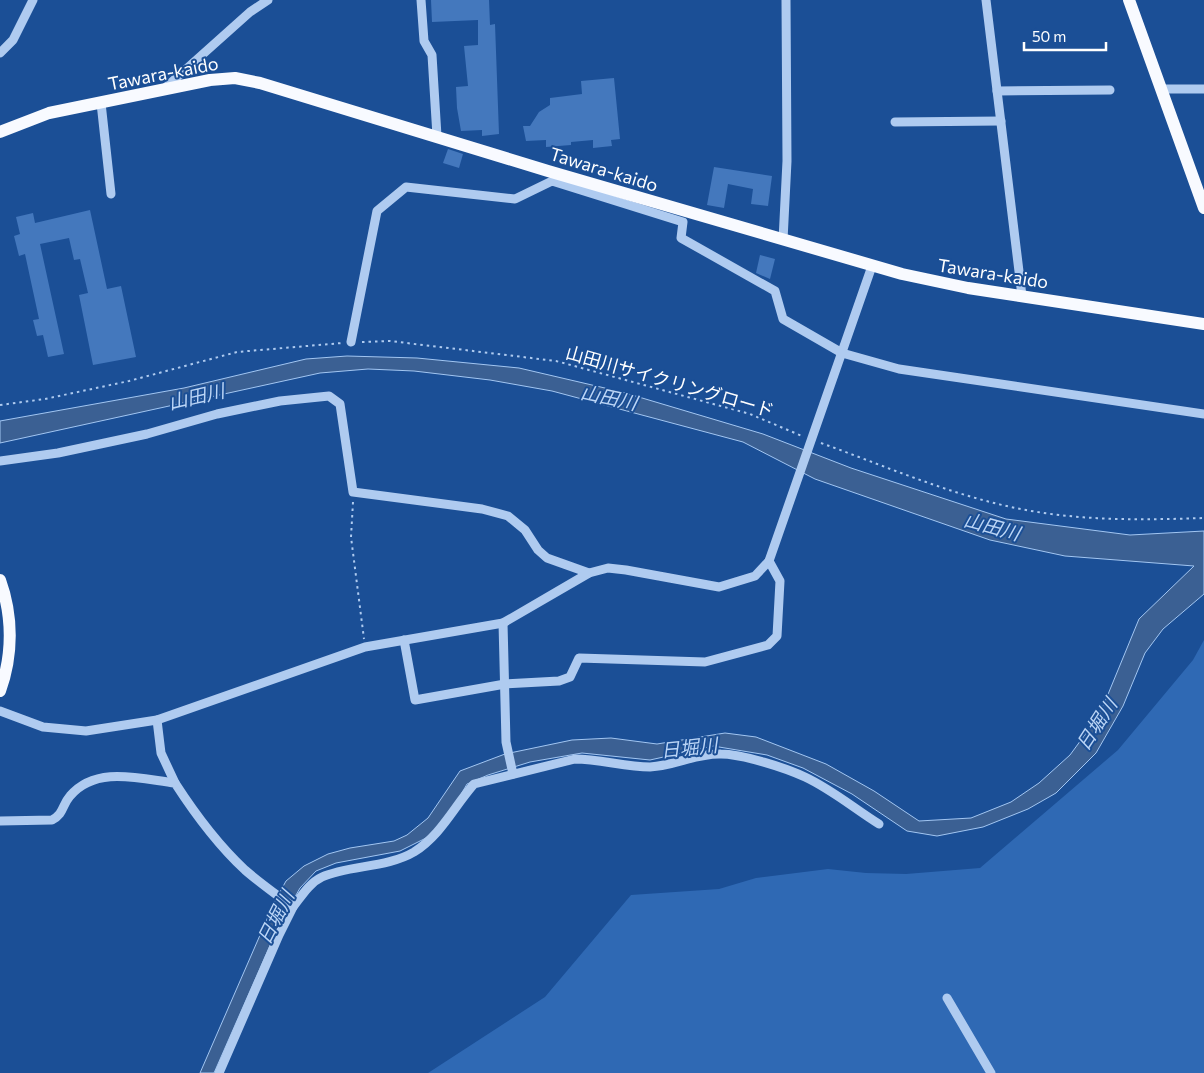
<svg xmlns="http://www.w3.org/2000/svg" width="1204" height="1073" font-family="Commissioner,'Noto Sans JP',sans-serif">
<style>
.green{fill:#2f69b4}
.water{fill:#3b6093;stroke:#a2c6f2}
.building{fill:#4478bd}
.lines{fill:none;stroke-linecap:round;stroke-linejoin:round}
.path{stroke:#afcbf0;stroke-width:2;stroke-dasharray:2.5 4;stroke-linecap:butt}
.minor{stroke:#afcbf0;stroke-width:9}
.major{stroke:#f8faff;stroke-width:12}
.labels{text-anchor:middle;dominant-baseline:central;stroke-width:4;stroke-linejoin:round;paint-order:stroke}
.street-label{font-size:18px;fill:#fff;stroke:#1b4f96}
.water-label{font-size:19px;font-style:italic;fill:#bbd5f6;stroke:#1b4f96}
</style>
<rect width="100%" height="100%" fill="#1b4f96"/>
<path class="green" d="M1204,640V1073H428L545,997L631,895L719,889L756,878L828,869L866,873L906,874L980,868L1118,750L1193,660Z"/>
<path class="water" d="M347,356L417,358L519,368L622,392L763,434L851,468L1006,519L1130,535L1204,531V594L1163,629L1145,653L1123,706L1096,753L1056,793L1028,809L983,827L937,836L907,831L852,794L803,768L767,755L713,746L650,760L582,753L530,762L488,775L467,784L445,822L426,838L400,851L336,863L316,871L300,888L279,925L214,1073H200L274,903L286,881L304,866L328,854L350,848L394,841L407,835L428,818L460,771L505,754L572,740L611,738L657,744L725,733L756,737L826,764L874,791L919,821L971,818L1011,802L1039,783L1070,755L1092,725L1104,704L1139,619L1194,566L1065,556L990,540L815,479L743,442L552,391L490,380L414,371L368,369L320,373L0,443V421L184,388L306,359Z"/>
<g class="building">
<path d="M431,0H489L490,25L495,24L499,134L482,136V130L461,131L457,108L456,87L468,86L464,46L478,45V20L432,22Z"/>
<path d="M614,78L620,139L611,140L612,146L593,148V140L571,142V145L546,147V140L526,141L523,126H530L539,112L550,105V98L582,94L581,81Z"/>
<path d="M448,149L463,154L459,168L443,163Z"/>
<path d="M714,167L772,176L768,206L751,204L753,189L728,184L724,208L707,205Z"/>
<path d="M90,210L107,289L121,286L136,357L93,365L79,295L88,293L80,259L74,260L69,238L40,244L64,354L48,357L43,335L37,336L33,320L39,319L25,254L19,256L14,236L20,234L16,217L33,213L35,223Z"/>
<path d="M760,255L775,259L770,279L756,273Z"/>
</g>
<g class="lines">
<g class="path">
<path d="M362,342L390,341L556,361L750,414L802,436"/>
<path d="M0,405L45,399L129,381L237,352L342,343"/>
<path d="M821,443C888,467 955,497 1026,510C1085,521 1144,520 1204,518"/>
<path d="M353,502L351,537L364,639"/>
</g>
<g class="minor">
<path d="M421,0L424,41L432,55L437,136"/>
<path d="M986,0L1022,296"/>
<path d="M0,53L13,40L33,0"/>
<path d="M165,88L250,12L268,0"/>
<path d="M1161,89H1204"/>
<path d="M997,91L1110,90"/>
<path d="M101,103L111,194"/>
<path d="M895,122L1001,121"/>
<path d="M783,240L787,161L786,0"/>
<path d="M351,342L377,211L406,187L515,199L552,181L683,222L681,238L775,291L783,319L842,353L899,369L1204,414"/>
<path d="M0,461L58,453L147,434L217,414L280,401L329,396L340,404L353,492L482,509L508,516L525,530L538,550L547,558L589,573"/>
<path d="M503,623L506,742L513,774"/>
<path d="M404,640L415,700L505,684L559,681L570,677L579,658L705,662L768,645L777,636L780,581L769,561"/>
<path d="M0,711L43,727L86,731L157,720L365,647L503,623L589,573L608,568L626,570L719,587L755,576L769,561L872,266"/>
<path d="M157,720L161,753L175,783"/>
<path d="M0,821L52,820C64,814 62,805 70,796C96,765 141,779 175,783C195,814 217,844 245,870C260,883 277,895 293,907L279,935L219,1073"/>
<path d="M293,907C301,897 309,883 322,877C349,865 387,868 414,852C441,835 453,808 474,784L575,759C600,759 625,767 650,767C675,766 696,753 721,754C742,754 786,768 805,777C831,789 855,809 879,824"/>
<path d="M947,998L991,1073"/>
</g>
<g class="major">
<path d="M1129,0L1204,208"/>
<path d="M0,132L49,113L210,80L235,78L260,83L548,171L902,274L968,288L1204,324"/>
<path d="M0,580C13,616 13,655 0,691"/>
</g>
</g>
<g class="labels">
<g class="street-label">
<text transform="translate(163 73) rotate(-11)">Tawara-kaido</text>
<text transform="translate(604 169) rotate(17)">Tawara-kaido</text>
<text transform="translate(993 273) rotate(9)">Tawara-kaido</text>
<text transform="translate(670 381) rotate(16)">山田川サイクリングロード</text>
</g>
<g class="water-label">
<text transform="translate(196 396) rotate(-13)">山田川</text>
<text transform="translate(609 397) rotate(12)">山田川</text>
<text transform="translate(992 526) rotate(15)">山田川</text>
<text transform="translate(1096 724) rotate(-57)">日堀川</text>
<text transform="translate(689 747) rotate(-6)">日堀川</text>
<text transform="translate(275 917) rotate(-63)">日堀川</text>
</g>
</g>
<path d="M1024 42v8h82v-8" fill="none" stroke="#ffffff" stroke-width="2.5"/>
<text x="1032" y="42" font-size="15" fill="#ffffff" stroke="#1b4f96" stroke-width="4" paint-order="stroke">50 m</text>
</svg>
